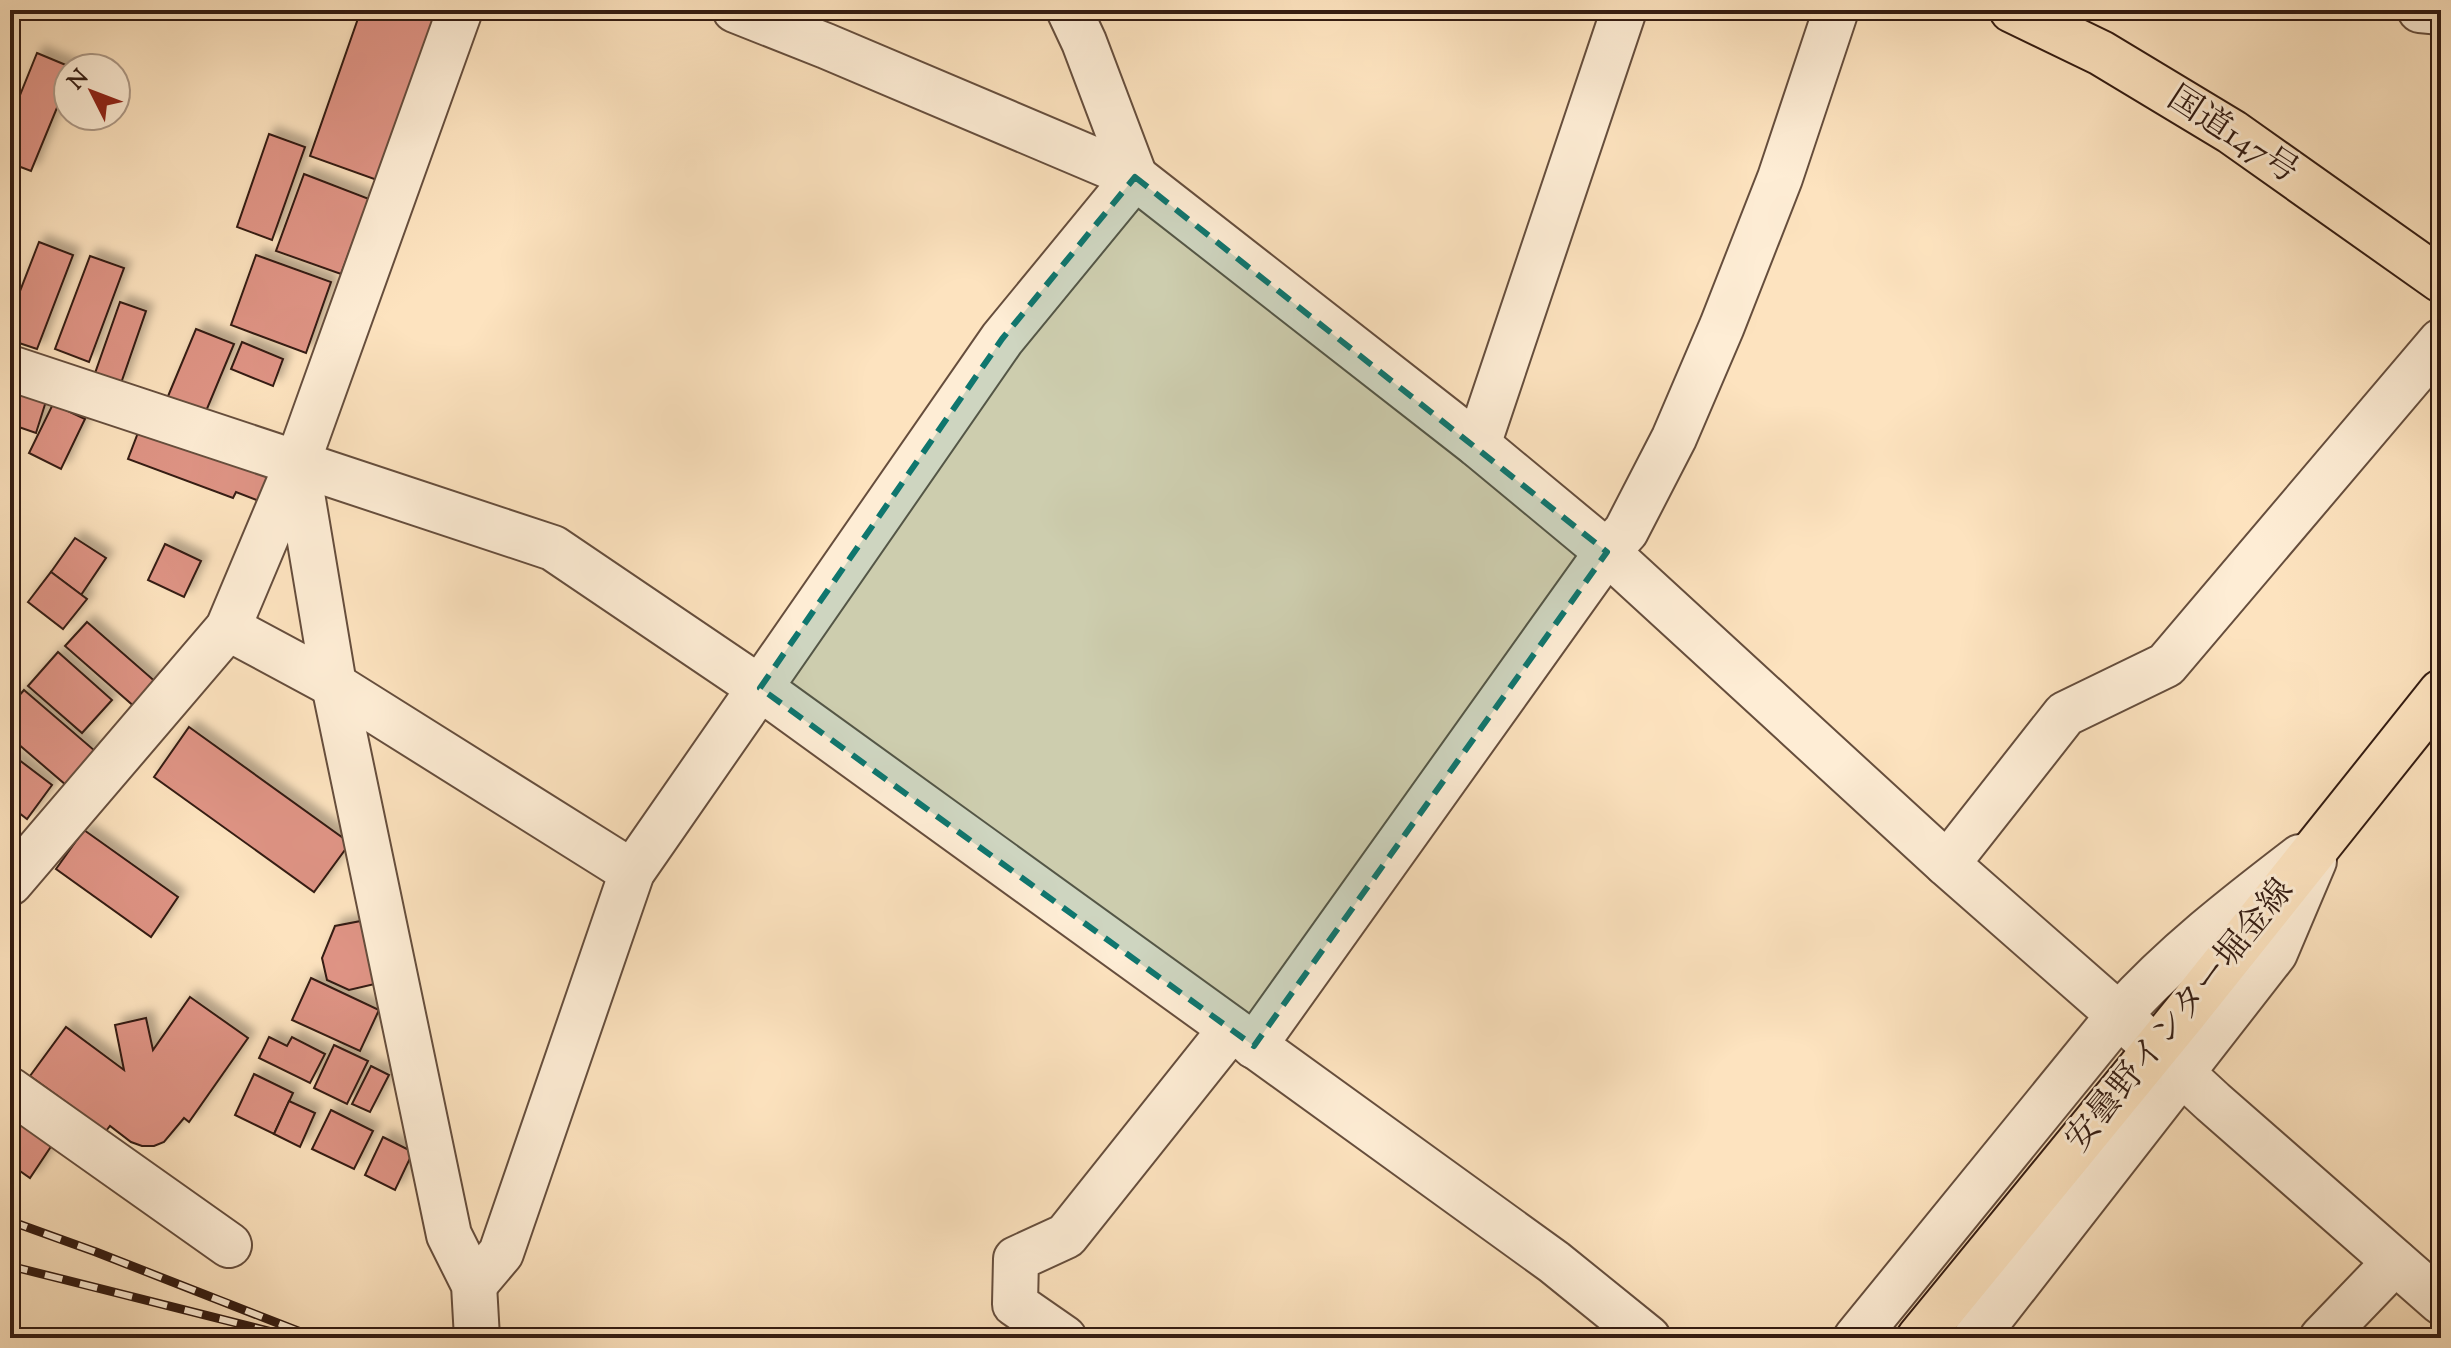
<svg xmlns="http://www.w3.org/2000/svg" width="2451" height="1348" font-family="'Sorts Mill Goudy','Noto Serif JP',serif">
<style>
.building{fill:#df9485;stroke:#341c12;stroke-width:2;filter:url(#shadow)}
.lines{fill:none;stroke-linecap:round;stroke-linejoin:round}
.minor-casing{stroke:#664e3d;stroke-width:48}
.major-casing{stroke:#341c12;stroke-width:48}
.highway-casing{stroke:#341c12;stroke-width:48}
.minor{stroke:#feedd5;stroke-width:44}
.major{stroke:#fde3bf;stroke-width:44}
.highway{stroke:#fde3bf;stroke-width:44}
.rail-casing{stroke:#341c12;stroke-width:9}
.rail{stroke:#feedd5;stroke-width:6;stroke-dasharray:18;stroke-linecap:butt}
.marked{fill:#0f766e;fill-opacity:0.2;stroke:#0f766e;stroke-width:6;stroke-dasharray:16 10;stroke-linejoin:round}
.labels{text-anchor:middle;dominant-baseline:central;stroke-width:6;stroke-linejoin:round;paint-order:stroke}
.street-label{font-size:34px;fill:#341c12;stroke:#feedd5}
</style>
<defs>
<filter id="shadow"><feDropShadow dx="7" dy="-7" stdDeviation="4" flood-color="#0004"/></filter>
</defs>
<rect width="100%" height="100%" fill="#fde3bf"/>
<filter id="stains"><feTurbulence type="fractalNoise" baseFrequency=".0025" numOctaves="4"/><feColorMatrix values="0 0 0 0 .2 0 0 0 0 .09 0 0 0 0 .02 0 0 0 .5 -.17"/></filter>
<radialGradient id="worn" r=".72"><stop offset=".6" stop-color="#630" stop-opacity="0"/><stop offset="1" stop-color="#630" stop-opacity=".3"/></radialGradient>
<g class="building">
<path d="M361,10H438L377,180L310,156Z"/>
<path d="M37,53L73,68H68V81L31,171L10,163V120Z"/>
<path d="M269,134L305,147L272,240L237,227Z"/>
<path d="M304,174L369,199L341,274L276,251Z"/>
<path d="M39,242L73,255L37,349L10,340V317Z"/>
<path d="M256,255L331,282L306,353L231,325Z"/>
<path d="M90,256L124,268L89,362L55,349Z"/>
<path d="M120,302L146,311L119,389L93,379Z"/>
<path d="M196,329L234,344L204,416L166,401Z"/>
<path d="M242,342L283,359L273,386L231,369Z"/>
<path d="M12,387L47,398L36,433L10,424Z"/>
<path d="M53,404L85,419L61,469L29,453Z"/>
<path d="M144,417L273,466L259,501L236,492L233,498L128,459Z"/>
<path d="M75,538L106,558L81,595L51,572Z"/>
<path d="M165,544L201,561L184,597L148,580Z"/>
<path d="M51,572L87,599L63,629L28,602Z"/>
<path d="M87,622L158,684L136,708L65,646Z"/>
<path d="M58,652L112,700L82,733L28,686Z"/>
<path d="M24,690L95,751L66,785L10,737V706Z"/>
<path d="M189,727L350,843L314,892L154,777Z"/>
<path d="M10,753L52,785L27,819L10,806Z"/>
<path d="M84,830L178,897L151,937L56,869Z"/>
<path d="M366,920L379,983L349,990L327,980L322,958L335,926Z"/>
<path d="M311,978L379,1010L360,1051L292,1020Z"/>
<path d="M190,997L248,1038L189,1122L184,1118L164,1142L154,1146H142L131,1142L110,1126L106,1131L30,1076L66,1027L124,1070L115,1025L146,1018L153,1050Z"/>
<path d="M269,1037L287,1046L292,1037L325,1054L310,1083L259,1058Z"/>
<path d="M334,1045L368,1061L347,1104L314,1088Z"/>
<path d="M371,1066L389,1075L370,1112L352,1104Z"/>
<path d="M254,1074L293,1093L274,1134L235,1115Z"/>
<path d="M289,1101L315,1113L300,1147L274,1134Z"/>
<path d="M331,1110L373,1131L354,1169L312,1149Z"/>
<path d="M10,1116L52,1145L30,1178L10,1164Z"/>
<path d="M383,1137L413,1152L395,1190L365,1175Z"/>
</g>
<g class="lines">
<defs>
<g id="minor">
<path d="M735,10L826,46L1135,177L1478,445L1607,552L1947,864L2119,1015L2213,1102L2441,1302"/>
<path d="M1069,10L1084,42L1135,177"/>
<path d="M2420,10L2441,12"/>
<path d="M10,368L553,548L760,688L1554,1262L1648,1338"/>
<path d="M1478,445L1624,10"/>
<path d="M297,464L334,685L449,1235L474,1285L477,1338"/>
<path d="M228,628L334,685L632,872"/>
<path d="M1947,864L2065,714L2166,665L2441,341"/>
<path d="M10,883L228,628L297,464L460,10"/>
<path d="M1254,1046L1607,552L1626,531L1674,438L1722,326L1780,178L1836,10"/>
<path d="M10,1090L229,1245"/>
<path d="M474,1285L501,1253L632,872L1002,339L1135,177"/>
<path d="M1064,1338L1015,1304L1016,1259L1066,1236L1231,1029"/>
<path d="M1856,1338L2119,1015C2173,955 2236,906 2300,857"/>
<path d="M1975,1338L2275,953L2314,861"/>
<path d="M2322,1338L2395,1262"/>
</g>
<path id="major" d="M1919,1338L2185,1013L2441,692"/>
<path id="highway" d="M2012,10L2101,53L2232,132L2441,280"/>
</defs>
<use href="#minor" class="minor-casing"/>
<use href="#major" class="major-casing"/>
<use href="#highway" class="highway-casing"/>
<use href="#minor" class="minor"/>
<use href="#major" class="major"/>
<use href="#highway" class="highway"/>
<defs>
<g id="rail">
<path d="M10,1221L96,1252L316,1338"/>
<path d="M10,1266L280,1334"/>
</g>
</defs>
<use href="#rail" class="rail-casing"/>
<use href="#rail" class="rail"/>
</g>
<path class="marked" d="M1135,177L1607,552L1254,1046L760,688L1002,339Z"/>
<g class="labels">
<g class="street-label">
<text transform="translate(2232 136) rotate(33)">国道147号</text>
<text transform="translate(2181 1016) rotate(-51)">安曇野インター堀金線</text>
</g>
</g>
<rect width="2451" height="1348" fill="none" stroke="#fde3bf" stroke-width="40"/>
<rect x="12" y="12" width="2427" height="1324" fill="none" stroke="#341c12" stroke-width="4"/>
<rect x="20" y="20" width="2411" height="1308" fill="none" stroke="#341c12" stroke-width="2"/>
<g transform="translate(92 92) rotate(312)"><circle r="38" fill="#feedd5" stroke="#ad9987" stroke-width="2"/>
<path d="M0-6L14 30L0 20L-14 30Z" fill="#8f2418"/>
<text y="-12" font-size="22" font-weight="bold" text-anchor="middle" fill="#341c12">N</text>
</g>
<rect width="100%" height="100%" filter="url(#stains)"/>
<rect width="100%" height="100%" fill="url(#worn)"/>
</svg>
